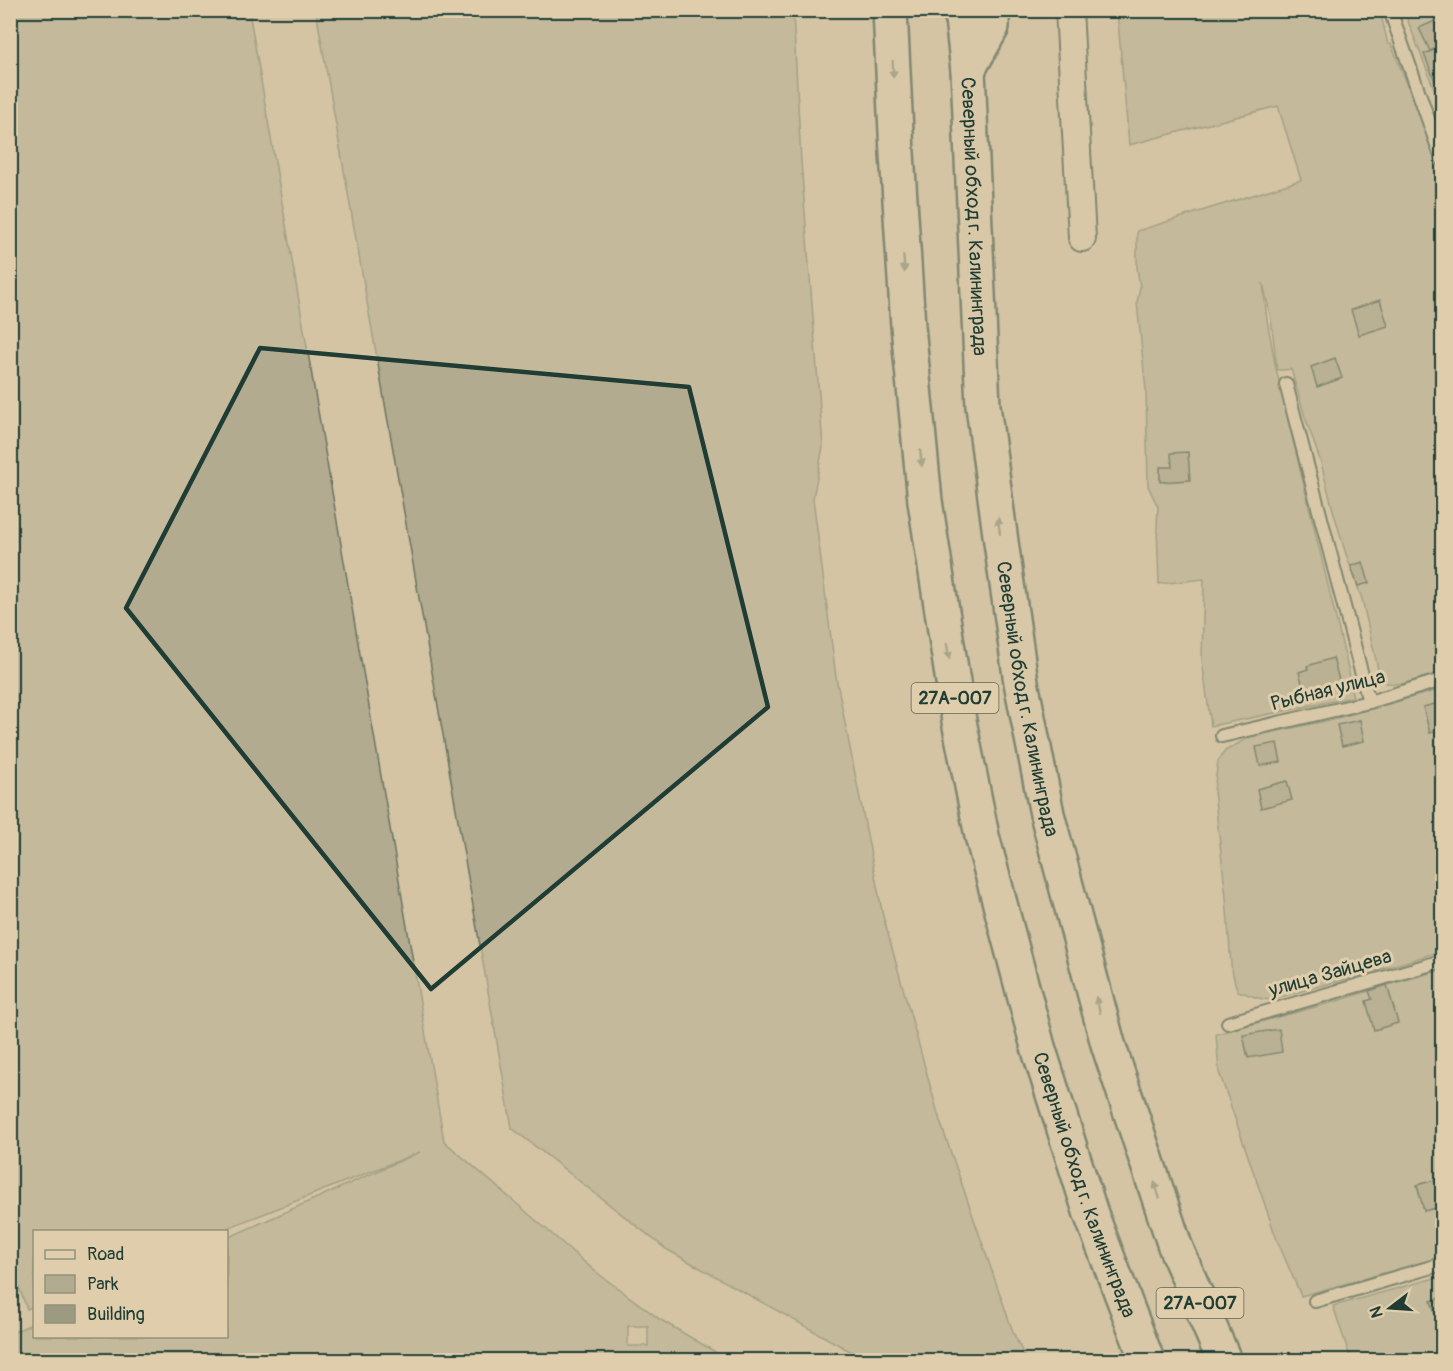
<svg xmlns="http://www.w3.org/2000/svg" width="1453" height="1371" font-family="Pangolin,sans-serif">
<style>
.green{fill:#b2ab8f;stroke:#687462;stroke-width:1.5;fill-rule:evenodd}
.building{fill:#9c9a81;stroke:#1f3d34;stroke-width:1.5}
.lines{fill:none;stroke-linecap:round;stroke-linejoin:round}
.lane-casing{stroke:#1f3d34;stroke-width:16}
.street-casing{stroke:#1f3d34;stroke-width:30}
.highway-casing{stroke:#1f3d34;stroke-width:38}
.lane{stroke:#dfcdab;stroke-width:12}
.street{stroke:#dfcdab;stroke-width:26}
.highway{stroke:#dfcdab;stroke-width:33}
.oneway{fill:#757e6a}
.marked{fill:none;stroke:#1f3d34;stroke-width:4.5;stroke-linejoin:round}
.labels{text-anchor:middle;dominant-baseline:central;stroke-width:6;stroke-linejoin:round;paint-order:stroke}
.shield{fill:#dfcdab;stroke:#596858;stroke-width:1.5}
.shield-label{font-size:18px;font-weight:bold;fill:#1f3d34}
.street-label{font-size:20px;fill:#1f3d34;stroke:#dfcdab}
</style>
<rect width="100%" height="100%" fill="#d4c4a4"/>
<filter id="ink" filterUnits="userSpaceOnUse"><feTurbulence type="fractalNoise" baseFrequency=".0167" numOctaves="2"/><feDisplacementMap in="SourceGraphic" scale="12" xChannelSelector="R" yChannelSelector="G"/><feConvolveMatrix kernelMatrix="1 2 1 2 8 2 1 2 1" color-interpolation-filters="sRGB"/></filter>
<g filter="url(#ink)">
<g class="green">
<path d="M11,10L249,11L444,1141L596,1272L661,1320L729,1360H11V1333L34,1323V1336H226L227,1238L420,1152L220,1231L34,1232V1306L27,1309L11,1266ZM628,1326H648V1346H628Z"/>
<path d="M316,11H793L801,161L823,447L813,498L836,677L883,916L940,1121L1013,1332L1026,1360H866L666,1249L512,1128Z"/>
<path d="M1117,11H1380L1388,44H1391L1442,171V672L1402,684L1385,683L1380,678L1362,599L1345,551L1333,510L1321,463L1305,417L1291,369L1284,370H1277L1271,319L1263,283L1267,320L1276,369L1352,685L1351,688L1353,697L1211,726L1202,660L1204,579L1159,584L1157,527L1158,507L1148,486L1146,391L1137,302L1140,287L1137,268V231L1301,180L1278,106L1129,145Z"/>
<path d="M1404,11H1442V110V109Z"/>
<path d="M1442,689V951L1372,972L1269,1000L1258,998L1238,991L1235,983L1231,965L1226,897L1214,791L1218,761L1225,751L1250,737L1330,720Z"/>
<path d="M1442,970V1257L1301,1296L1277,1240L1219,1072L1216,1034L1341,1000L1387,985Z"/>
<path d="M1442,1276V1360H1351L1333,1306Z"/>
</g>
<g class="building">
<path d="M1437,20L1442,32V45L1430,51L1419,28Z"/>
<path d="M1442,47V80V78L1435,81L1424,54Z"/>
<path d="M1380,300L1388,326L1359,335L1351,310Z"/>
<path d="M1335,358L1342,378L1317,387L1311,367Z"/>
<path d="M1188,452L1190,480L1160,482V467H1172L1171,453Z"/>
<path d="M1363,562L1369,583L1358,586L1351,566Z"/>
<path d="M1333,658L1340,684L1305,694L1299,672L1308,669L1307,666Z"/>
<path d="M1442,702V730L1430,733L1423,707Z"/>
<path d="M1360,720L1364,741L1342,746L1337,725Z"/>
<path d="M1277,743L1281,762L1260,766L1256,747Z"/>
<path d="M1287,781L1292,800L1261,808L1257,789Z"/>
<path d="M1387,985L1398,1023L1374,1030L1366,1001L1372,999L1369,991Z"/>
<path d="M1279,1029L1282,1052L1248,1058L1243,1035Z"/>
<path d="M1442,1178V1217L1440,1207L1424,1211L1417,1185Z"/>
<path d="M1442,1297V1336L1431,1301Z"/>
</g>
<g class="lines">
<defs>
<g id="lane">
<path d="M1390,10L1442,159"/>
<path d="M1286,384L1369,702"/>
<path d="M1222,736L1369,702L1442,680"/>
<path d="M1228,1023L1442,961"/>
<path d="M1315,1301L1442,1264"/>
</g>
<path id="street" d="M1069,10L1082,238"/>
<g id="highway">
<path id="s1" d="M890,10L897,153L908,326L925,501L959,721L982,836L1038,1047L1091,1214L1147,1360"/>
<path id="s2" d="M961,10L968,70L983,406L1001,542L1021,682L1047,814L1108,1044L1175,1246L1224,1360"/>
<path d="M968,70L992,27V10"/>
</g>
</defs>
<use href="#lane" class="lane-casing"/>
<use href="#street" class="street-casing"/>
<use href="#highway" class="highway-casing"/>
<use href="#lane" class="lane"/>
<use href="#street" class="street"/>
<use href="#highway" class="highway"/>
</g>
<defs><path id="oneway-solid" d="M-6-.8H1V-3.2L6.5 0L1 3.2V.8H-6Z" transform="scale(1.5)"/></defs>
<g class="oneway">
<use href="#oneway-solid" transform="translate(893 69) rotate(88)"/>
<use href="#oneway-solid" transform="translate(904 264) rotate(86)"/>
<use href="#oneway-solid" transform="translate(921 458) rotate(84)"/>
<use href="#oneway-solid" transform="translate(999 526) rotate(-97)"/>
<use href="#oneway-solid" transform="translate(948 651) rotate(81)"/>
<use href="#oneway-solid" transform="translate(1098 1005) rotate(-105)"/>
<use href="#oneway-solid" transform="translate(1157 1190) rotate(-108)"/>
</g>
</g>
<path d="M0 0H1453V1371H0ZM260,348L689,387L768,707L431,989L126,608Z" fill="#d4c4a4" fill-opacity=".55" fill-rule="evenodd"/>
<path class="marked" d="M260,348L689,387L768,707L431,989L126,608Z"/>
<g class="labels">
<g class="shield">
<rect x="911.5" y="683" width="87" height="30" rx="4.5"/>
<rect x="1156.5" y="1288" width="87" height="30" rx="4.5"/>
</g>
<g class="shield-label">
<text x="955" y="698">27А-007</text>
<text x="1200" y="1303">27А-007</text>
</g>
<g class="street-label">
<text stroke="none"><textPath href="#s2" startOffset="207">Северный обход г. Калининграда</textPath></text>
<text transform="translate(1328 690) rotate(-14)">Рыбная улица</text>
<text stroke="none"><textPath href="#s2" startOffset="693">Северный обход г. Калининграда</textPath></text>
<text transform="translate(1330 973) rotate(-16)">улица Зайцева</text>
<text stroke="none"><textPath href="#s1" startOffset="1196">Северный обход г. Калининграда</textPath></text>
</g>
</g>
<rect width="1453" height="1371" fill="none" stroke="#dfcdab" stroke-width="36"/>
<rect x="18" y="18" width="1417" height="1335" fill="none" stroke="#1f3d34" stroke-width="2" filter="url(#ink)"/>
<rect x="33" y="1230" width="195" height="108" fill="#dfcdab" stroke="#92937b" stroke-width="1.5"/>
<rect x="45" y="1250" width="30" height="9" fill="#dfcdab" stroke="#92937b" stroke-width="1.5"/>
<text x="87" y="1260" font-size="18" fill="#1f3d34">Road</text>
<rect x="45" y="1275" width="30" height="18" fill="#b2ab8f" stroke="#92937b" stroke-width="1.5"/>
<text x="87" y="1290" font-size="18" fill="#1f3d34">Park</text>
<rect x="45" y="1305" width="30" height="18" fill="#9c9a81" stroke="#92937b" stroke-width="1.5"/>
<text x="87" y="1320" font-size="18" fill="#1f3d34">Building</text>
<g transform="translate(1390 1308) rotate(253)" stroke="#dfcdab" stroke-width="4.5" paint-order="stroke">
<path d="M0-4.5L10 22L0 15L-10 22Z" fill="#1f3d34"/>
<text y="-9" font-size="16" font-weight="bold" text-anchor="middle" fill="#1f3d34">N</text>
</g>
</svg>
